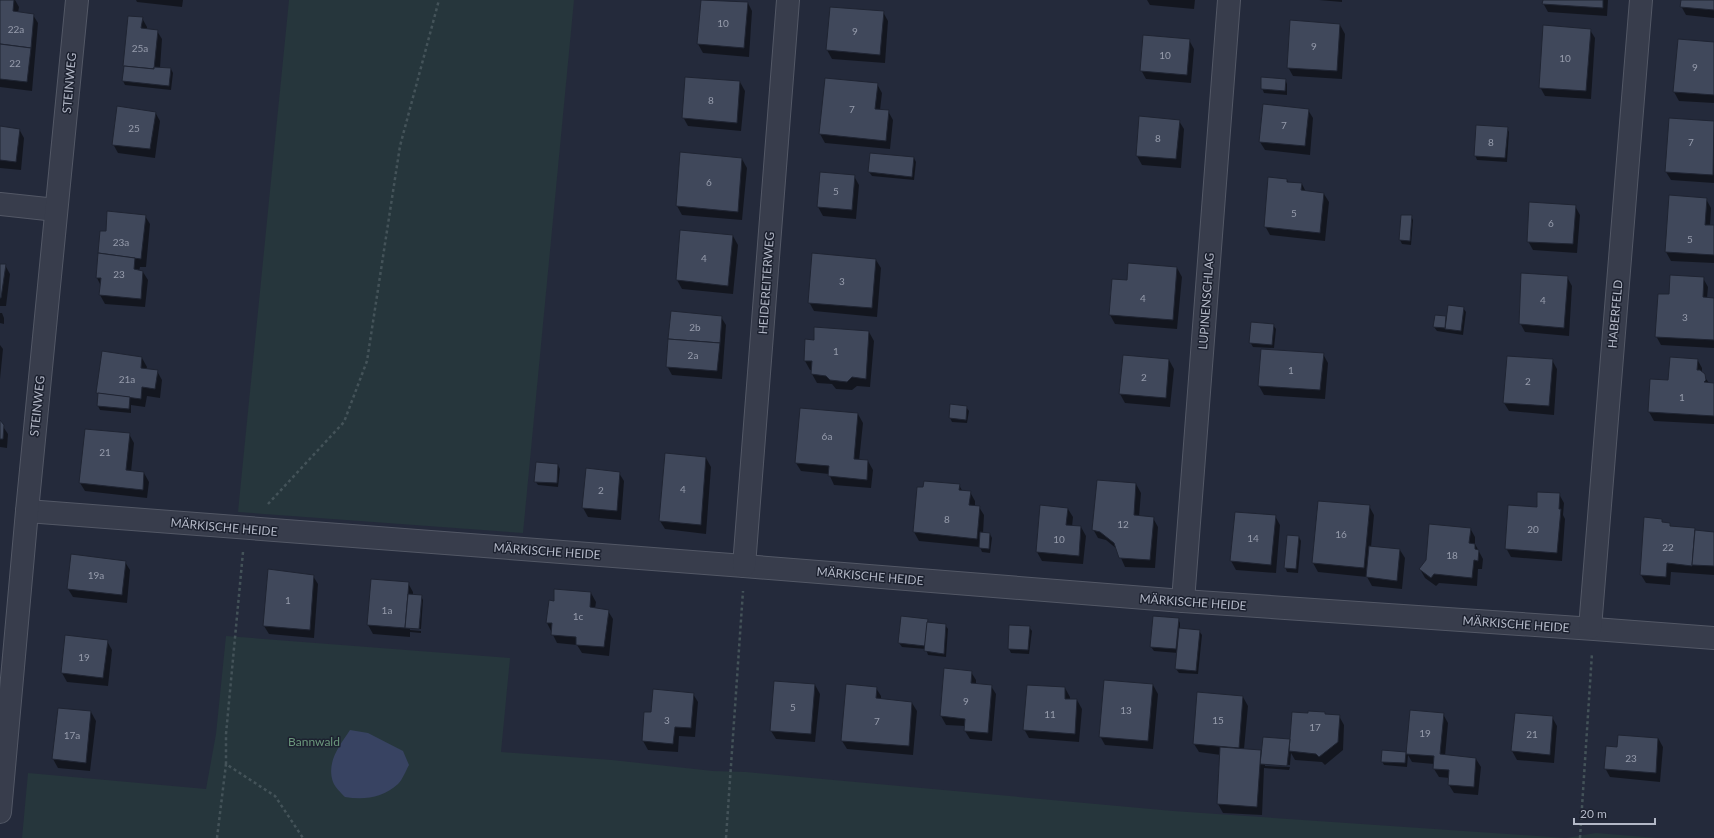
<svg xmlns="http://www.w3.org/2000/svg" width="1714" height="838" font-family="Lato,sans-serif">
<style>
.green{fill:#26363c}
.water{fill:#384362}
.shadow{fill:#0007}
.building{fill:#40485b;stroke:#1f2432}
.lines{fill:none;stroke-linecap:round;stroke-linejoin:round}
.minor-casing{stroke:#535866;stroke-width:24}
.path{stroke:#445359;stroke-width:2.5;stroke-dasharray:3 3;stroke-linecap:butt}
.minor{stroke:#383d4c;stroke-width:22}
.labels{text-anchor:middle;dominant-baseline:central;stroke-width:3;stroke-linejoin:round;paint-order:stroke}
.number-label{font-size:10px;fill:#969cac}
.street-label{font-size:12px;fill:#b3b8c7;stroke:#1d2230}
.park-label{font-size:12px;fill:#6b977c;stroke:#1d2230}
</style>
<rect width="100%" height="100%" fill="#242a3b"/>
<g class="green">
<path d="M289,0H574L523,533L238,512Z"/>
<path d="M226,636L510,658L501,752L612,760L713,771L746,772L1173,811L1566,838L1596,833L1658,838H22L28,773L206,789L216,734Z"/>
</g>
<path class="water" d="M350,730L368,733L403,751L409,765C406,770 403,779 398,784C383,798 364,800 345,797C341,793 335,787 333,782C326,762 340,745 350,730Z"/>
<g class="shadow">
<path d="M0,0H15L19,7L18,13L33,15L38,23L32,91L0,87Z"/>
<path d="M136,0H183L182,7L137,2Z"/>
<path d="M702,0L748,3L752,11L749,57L703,53L698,44Z"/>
<path d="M1147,0H1195L1194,9L1150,5Z"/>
<path d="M1319,0H1342V2Z"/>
<path d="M1544,0H1608L1607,16L1548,12L1543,3Z"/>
<path d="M1682,0H1714V18L1686,15L1681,6Z"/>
<path d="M883,12L888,21L885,63L832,59L827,50Z"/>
<path d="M142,18L147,27V30L157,31L162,39L160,68L171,69L173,73L171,90L125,85L123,81Z"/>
<path d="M1340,25L1345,34L1342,79L1293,76L1288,67Z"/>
<path d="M1590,30L1595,38L1591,99L1545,96L1540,87Z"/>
<path d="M1189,40L1194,49L1191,83L1146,79L1141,70Z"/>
<path d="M1714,43V103L1679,101L1674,92Z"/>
<path d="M1285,79L1287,84V95L1264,93L1262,88Z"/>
<path d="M740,82L745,91L741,131L688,126L683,117Z"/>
<path d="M877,84L882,93L880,110L888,111L893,120L890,149L825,143L820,134Z"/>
<path d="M1308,110L1313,118L1310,155L1265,150L1260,142Z"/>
<path d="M155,112L160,121L155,158L118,153L113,144Z"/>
<path d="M1140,117L1179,121L1184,129L1181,168L1142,165L1137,156Z"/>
<path d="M1670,119L1714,122V183L1671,180L1666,172Z"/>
<path d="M0,127L19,129L24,138L21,170L0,168Z"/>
<path d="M1507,128L1509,132L1507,162L1477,160L1475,155Z"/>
<path d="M914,158L916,162L914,180L872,176L869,172Z"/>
<path d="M742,159L747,168L742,220L682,215L677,206Z"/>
<path d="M821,173L854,176L859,185L856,219L823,216L818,207Z"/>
<path d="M1287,180L1289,183L1302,184L1306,192L1324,194L1329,202L1325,241L1270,235L1265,226Z"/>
<path d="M1670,197L1706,199L1711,208L1710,226H1714V263L1671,261L1666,252Z"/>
<path d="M1575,206L1580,215L1577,253L1533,250L1528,241Z"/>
<path d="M145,216L150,224L146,267H140L139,271L143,272L148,280L145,307L105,304L100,295L101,286L97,278Z"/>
<path d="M1411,216L1413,220L1411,245L1402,244L1400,240Z"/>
<path d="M681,231L733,236L738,245L733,294L682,289L677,280Z"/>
<path d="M876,260L881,268L877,317L814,311L809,302Z"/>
<path d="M0,265H5L10,274L6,306H0Z"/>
<path d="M1177,268L1182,277L1177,329L1115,324L1110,315L1128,282Z"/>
<path d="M1567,277L1572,286L1569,336L1525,332L1520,323Z"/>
<path d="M1703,278L1708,287L1707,298L1714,299V348L1661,345L1656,336L1670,295Z"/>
<path d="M1463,308L1466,312L1463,335L1437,331L1434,327L1436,316L1447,317Z"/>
<path d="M0,313H2L4,318V324L0,323Z"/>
<path d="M721,317L726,325L722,379L672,375L667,366Z"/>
<path d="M1273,325L1276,329L1274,348L1253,347L1250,342Z"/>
<path d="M869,332L874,341L870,387L857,386L852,390L836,389L832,384L817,383L812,374V370H810L805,361L814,341Z"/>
<path d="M0,345L3,349L0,379Z"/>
<path d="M1262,350L1323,354L1328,363L1325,399L1264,395L1259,386Z"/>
<path d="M142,358L147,367L146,370L157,371L162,380L160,398L147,396L145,407L131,405V413L100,410L98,406L99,396L97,392Z"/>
<path d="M1697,359L1702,368V373L1709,383L1714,384V424L1654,421L1649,412L1651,380L1669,381Z"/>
<path d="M1169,360L1174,369L1170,407L1125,403L1120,394Z"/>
<path d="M1552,360L1557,369L1554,415L1509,411L1504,403Z"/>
<path d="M951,405L966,407L969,411L967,423L952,422L950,418Z"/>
<path d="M858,414L863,423L859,461H868L873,470L871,488L834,485L829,474L801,471L796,463Z"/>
<path d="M0,422L8,434L7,448L0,447Z"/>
<path d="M129,434L134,443L131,472L144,473L149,482L147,498L85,491L80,483Z"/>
<path d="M706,458L711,467L706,534L665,529L660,521Z"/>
<path d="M558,465L560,469L558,487L538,485L535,481Z"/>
<path d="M587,469L619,473L624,481L621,520L588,517L583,508Z"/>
<path d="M1136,484L1141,493L1139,517L1153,518L1158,527L1155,568L1125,567L1117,549L1106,540L1098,538L1093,529Z"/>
<path d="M959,485L963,492H970L975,501V506L979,507L984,515L983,533L990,534L992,538L990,553L982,552L980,547L919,541L914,532Z"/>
<path d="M1559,494L1564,503L1563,515L1565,519L1562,561L1511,557L1506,548L1538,508Z"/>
<path d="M1318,502L1369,506L1374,515L1371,547L1400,550L1405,558L1402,589L1372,586L1367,577L1318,572L1313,563Z"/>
<path d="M1068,509L1073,517L1072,527H1081L1086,536L1083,564L1042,561L1037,552Z"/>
<path d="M1275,516L1280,525L1276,573L1236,570L1231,561Z"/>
<path d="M1661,520L1663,524H1669L1671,527L1714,533V575L1671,572L1670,585L1646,583L1641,575Z"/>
<path d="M1470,528L1475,537V544L1483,559L1482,569H1478L1477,586L1439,583L1436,586L1425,578L1420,569Z"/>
<path d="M1299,537L1301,541L1298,573L1287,572L1285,567Z"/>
<path d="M125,562L130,570L127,603L73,597L68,589Z"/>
<path d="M313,576L318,584L314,638L269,634L264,626Z"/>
<path d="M372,580L408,583L413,592V595L421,596L423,600L421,629L410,628V630L421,631V633L410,632V637L373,634L368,625Z"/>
<path d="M591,593L596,602L595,609L608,611L613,619L609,656L582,653L577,645L557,643L547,623L555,602Z"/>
<path d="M1178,619L1180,623V629L1199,631L1202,635L1198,674L1179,673L1176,669L1178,653L1154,651L1151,647Z"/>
<path d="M927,620L929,624L945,625L948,629L946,657L928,655L926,649L902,647L899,643Z"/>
<path d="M1029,627L1032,631L1029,654L1011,653L1009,649Z"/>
<path d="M107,641L112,650L108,686L67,682L62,673Z"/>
<path d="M945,669L971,672L976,680V684L991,686L996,694L992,741L970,739L965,731V726L946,725L941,716Z"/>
<path d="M815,685L820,694L815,742L776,739L771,731Z"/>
<path d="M1153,685L1158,694L1153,749L1105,745L1100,736Z"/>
<path d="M876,688L881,696V700L912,703L917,711L913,755L847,749L842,741Z"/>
<path d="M1065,688L1070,697V700H1077L1082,709L1079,742L1029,738L1024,729Z"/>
<path d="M693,694L698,702L695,737L679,736L678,752L648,750L643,741L645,713L652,714Z"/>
<path d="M1243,697L1248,706L1244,749L1260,751L1262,755L1339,716L1344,725L1343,750L1325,765L1322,762L1295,760L1291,753L1290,765L1265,763V766L1290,767L1289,770L1264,768L1262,815L1223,813L1218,804L1221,755L1199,752L1194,744Z"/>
<path d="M59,709L91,712L96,721L90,771L58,768L53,759Z"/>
<path d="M1443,714L1448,723L1445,756L1476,759L1481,767L1478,795L1454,793L1449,785L1450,778L1439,777L1434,769V764L1412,762L1408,755L1407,767L1384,765L1382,761L1383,751L1407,753Z"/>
<path d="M1552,717L1557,726L1554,763L1517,760L1512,751Z"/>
<path d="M1658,738L1663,747L1660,782L1610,777L1605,768L1618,748Z"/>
</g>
<g class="building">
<path d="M0,0H14L13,11L34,14L31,48L0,44Z"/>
<path d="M701,0L748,2L744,48L697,44Z"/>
<path d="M1543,0H1603V8L1542,4Z"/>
<path d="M1681,0H1714V10L1680,7Z"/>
<path d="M830,7L884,11L880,55L826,50Z"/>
<path d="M128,16L143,17L141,28L158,30L154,69L123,66Z"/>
<path d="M1290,20L1340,24L1337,71L1287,68Z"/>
<path d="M1543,25L1591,29L1586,91L1539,88Z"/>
<path d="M1143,35L1190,39L1187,75L1140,71Z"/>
<path d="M1678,39L1714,42V95L1673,92Z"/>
<path d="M0,44L31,48L27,82L0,79Z"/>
<path d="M124,66L154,69V67L171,68L169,86L122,81Z"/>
<path d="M685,77L740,81L737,123L682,118Z"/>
<path d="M1261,77L1286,79L1285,91L1261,89Z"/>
<path d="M825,78L878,83L875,109L889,110L886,141L819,134Z"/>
<path d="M1263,104L1309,109L1305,146L1259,142Z"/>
<path d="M117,106L156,112L150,149L112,145Z"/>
<path d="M1139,116L1180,120L1176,159L1136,156Z"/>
<path d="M1669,118L1714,121L1713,175L1665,172Z"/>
<path d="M1476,125L1508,127L1505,158L1474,156Z"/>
<path d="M0,126L20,129L16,162L0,160Z"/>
<path d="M680,152L742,158L738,212L676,206Z"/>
<path d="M870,153L914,157L912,177L868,172Z"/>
<path d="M820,172L855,175L852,210L817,207Z"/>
<path d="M1268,177L1287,179V182L1302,183L1301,190L1324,193L1320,233L1264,227Z"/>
<path d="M1669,195L1707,198L1705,225H1714V255L1665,252Z"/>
<path d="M1529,202L1576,205L1573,244L1527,242Z"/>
<path d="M107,211L146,215L141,259L98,253L100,231H106Z"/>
<path d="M1401,215H1412L1410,241L1399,240Z"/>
<path d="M680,230L733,235L728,286L676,280Z"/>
<path d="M98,253L135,258L134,269L143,271L141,299L99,295L101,278H96Z"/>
<path d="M812,253L876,259L872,308L808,303Z"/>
<path d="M1128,263L1177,267L1173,320L1109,315L1112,279L1127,280Z"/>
<path d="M0,264H6L1,298H0Z"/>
<path d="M1521,273L1568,276L1564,328L1519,324Z"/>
<path d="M1670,275L1704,277L1703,297L1714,298V340L1655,337L1658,294H1669Z"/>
<path d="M1448,305L1464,307L1461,331L1445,329Z"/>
<path d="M671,311L722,316L720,343L668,339Z"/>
<path d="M1435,315L1446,316L1445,328L1433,327Z"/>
<path d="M1251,322L1274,324L1272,345L1249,343Z"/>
<path d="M814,327L869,331L866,379L852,377L847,382L830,380L826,376L811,374L812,361H804L805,339L814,340Z"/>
<path d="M668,339L720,343L717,371L666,367Z"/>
<path d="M1261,349L1324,353L1320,390L1258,386Z"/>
<path d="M102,351L142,357L141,368L158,370L155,389L142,387L141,399L96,393Z"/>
<path d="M1123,355L1169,359L1166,398L1119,394Z"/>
<path d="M1507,356L1553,359L1549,406L1503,403Z"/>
<path d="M1670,357L1698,359L1697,370H1700L1705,374L1706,380L1704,382L1714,383V416L1648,412L1650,379L1668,380Z"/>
<path d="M98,393L130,397L129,409L97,406Z"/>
<path d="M950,404L967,406L966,420L949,418Z"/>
<path d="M800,408L858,413L854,459L868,460L867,480L828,476L829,466L795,463Z"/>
<path d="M0,420L4,425L3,439H0Z"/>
<path d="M85,429L130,433L126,470L144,472L143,490L79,483Z"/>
<path d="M665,453L706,457L701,525L659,521Z"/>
<path d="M536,462L558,464L557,483L534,482Z"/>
<path d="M586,468L620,472L617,511L582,508Z"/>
<path d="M1097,480L1136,483L1134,515L1154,517L1150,560L1119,558L1114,543L1100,532L1092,530Z"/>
<path d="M924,481L960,484L959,490L971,491L969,505L980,506L977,539L913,532L917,487H923Z"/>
<path d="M1537,492L1560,493L1559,509H1561L1557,553L1505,549L1508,505L1537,507Z"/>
<path d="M1318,501L1370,505L1364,568L1312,563Z"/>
<path d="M1040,505L1068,508L1066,525L1081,526L1079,556L1036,552Z"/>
<path d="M1235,512L1276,515L1271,565L1230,561Z"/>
<path d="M1644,517L1662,519V522L1670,523V526L1695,528L1692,566L1667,563L1666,577L1640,575Z"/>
<path d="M1429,524L1471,528L1469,543L1475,544V549L1479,550L1478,561L1474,560L1472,578L1434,574L1431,578L1419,569L1426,560Z"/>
<path d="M1695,530L1714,532V566L1692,565Z"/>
<path d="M980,532L990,533L989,549L979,548Z"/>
<path d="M1287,535L1299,536L1296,569L1284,568Z"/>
<path d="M1369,546L1400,549L1397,581L1366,577Z"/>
<path d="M71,554L126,561L122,595L67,589Z"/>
<path d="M268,569L314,575L310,630L263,626Z"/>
<path d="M371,579L409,582L405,628L367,625Z"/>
<path d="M554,589L591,592L590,607L609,610L604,647L576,645V637L551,635L552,623H546L549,600L554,601Z"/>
<path d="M408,594L422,595L419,629L405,628Z"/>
<path d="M901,616L928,619L925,646L898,643Z"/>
<path d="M1153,616L1179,618L1176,649L1150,647Z"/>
<path d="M927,622L946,624L944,654L924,651Z"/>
<path d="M1009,625L1030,626L1028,650L1008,649Z"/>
<path d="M1179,628L1200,630L1196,671L1175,669Z"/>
<path d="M65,635L108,640L103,678L61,673Z"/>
<path d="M944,668L972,671L971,683L992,685L988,733L964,731L965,719L940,716Z"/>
<path d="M1104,680L1153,684L1148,741L1099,737Z"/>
<path d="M774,681L815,684L811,734L770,731Z"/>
<path d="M846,684L877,687L876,698L912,702L909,746L841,741Z"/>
<path d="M1027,685L1065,687V699H1077L1075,734L1023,730Z"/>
<path d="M653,689L694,693L691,728L675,727L673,744L642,741L644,712H651Z"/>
<path d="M1197,692L1243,696L1239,748L1193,744Z"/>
<path d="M58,708L91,711L86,763L52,759Z"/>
<path d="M1410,710L1444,713L1440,754L1476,758L1474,787L1448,785L1449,770L1433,769L1434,756L1406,754Z"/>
<path d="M1308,711L1325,712V714L1340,715L1338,742L1319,757L1316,754L1289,751L1292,712L1308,713Z"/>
<path d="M1515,713L1553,716L1550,755L1511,751Z"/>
<path d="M1618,735L1658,738L1656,773L1604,769L1606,746L1617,747Z"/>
<path d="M1263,737L1290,739L1287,766L1260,764Z"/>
<path d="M1220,747L1261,750L1257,807L1217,804Z"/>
<path d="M1382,750L1406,752L1405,763L1381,762Z"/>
</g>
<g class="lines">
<defs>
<g id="minor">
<path d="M0,204L56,210"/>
<path d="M27,511L744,566L1183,601L1594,629L1714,638"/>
<path d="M744,566L788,0"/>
<path d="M1183,601L1229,0"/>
<path d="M1590,628L1641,0"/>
<path d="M0,812L27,511L77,0"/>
</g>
</defs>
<use href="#minor" class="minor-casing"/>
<g class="path">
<path d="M268,504L344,422L367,361L400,146L439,0"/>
<path d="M243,552L226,734V764L275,796L303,838"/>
<path d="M217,838L226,764"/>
<path d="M726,838L743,591"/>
<path d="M1580,838L1592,653"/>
</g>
<use href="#minor" class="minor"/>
</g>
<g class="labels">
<g class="number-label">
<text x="723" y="23">10</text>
<text x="16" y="29">22a</text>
<text x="855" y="31">9</text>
<text x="1314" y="46">9</text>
<text x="140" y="48">25a</text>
<text x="1165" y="55">10</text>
<text x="1565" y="58">10</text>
<text x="15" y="63">22</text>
<text x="1695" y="67">9</text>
<text x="711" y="100">8</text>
<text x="852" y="109">7</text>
<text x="1284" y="125">7</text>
<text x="134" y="128">25</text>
<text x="1158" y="138">8</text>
<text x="1491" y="142">8</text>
<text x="1691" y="142">7</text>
<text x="709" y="182">6</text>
<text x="836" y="191">5</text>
<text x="1294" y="213">5</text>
<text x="1551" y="223">6</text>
<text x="1690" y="239">5</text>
<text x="121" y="242">23a</text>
<text x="704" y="258">4</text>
<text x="119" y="274">23</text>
<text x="842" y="281">3</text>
<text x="1143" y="298">4</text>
<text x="1543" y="300">4</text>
<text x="1685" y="317">3</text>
<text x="695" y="327">2b</text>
<text x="836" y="351">1</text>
<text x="693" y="355">2a</text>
<text x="1291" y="370">1</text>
<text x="1144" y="377">2</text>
<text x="127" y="379">21a</text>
<text x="1528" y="381">2</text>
<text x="1682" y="397">1</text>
<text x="827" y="436">6a</text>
<text x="105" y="452">21</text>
<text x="683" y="489">4</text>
<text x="601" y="490">2</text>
<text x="947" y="519">8</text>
<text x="1123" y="524">12</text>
<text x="1533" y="529">20</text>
<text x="1341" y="534">16</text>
<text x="1253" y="538">14</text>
<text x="1059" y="539">10</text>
<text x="1668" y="547">22</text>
<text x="1452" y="555">18</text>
<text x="96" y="575">19a</text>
<text x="288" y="600">1</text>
<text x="387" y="610">1a</text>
<text x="578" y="616">1c</text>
<text x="84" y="657">19</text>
<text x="966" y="701">9</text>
<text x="793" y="707">5</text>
<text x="1126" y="710">13</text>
<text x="1050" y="714">11</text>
<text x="667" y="720">3</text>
<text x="1218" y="720">15</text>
<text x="877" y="721">7</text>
<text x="1315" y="727">17</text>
<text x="1425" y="733">19</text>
<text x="1532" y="734">21</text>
<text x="72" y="735">17a</text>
<text x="1631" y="758">23</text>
</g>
<g class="street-label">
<text transform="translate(69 83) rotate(-85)">STEINWEG</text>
<text transform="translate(766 283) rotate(-86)">HEIDEREITERWEG</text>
<text transform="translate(1206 301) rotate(-86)">LUPINENSCHLAG</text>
<text transform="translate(1615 314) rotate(-85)">HABERFELD</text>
<text transform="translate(37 406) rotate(-84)">STEINWEG</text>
<text transform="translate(224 527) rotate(5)">MÄRKISCHE HEIDE</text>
<text transform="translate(547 551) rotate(4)">MÄRKISCHE HEIDE</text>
<text transform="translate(870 576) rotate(5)">MÄRKISCHE HEIDE</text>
<text transform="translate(1193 602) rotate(4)">MÄRKISCHE HEIDE</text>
<text transform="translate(1516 624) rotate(4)">MÄRKISCHE HEIDE</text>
</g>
<g class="park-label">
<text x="314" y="741">Bannwald</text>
</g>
</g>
<path d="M1574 818v6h81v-6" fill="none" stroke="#b3b8c7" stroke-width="2"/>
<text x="1580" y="818" font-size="12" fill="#b3b8c7" stroke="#1d2230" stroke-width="3" paint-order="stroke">20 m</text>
</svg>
